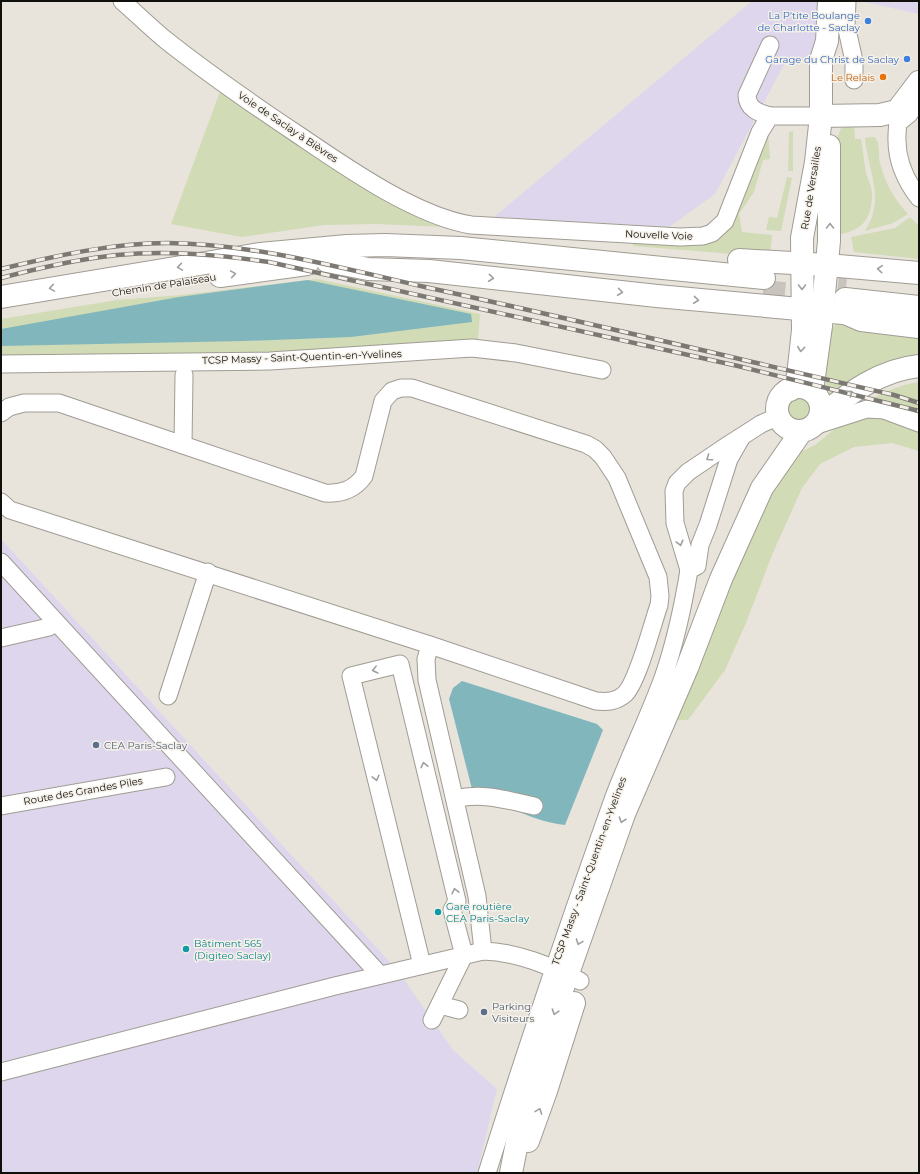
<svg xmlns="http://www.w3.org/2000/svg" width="920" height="1174" font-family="Montserrat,sans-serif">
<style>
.industrial{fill:#ded6ec}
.green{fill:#d1dbb5}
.water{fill:#82b6bd}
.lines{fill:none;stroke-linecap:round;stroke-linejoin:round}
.major-tunnel{stroke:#c8c4bd;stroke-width:22;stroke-dasharray:22 11;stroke-linecap:butt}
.minor-casing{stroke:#a09c94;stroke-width:19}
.major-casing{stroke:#a09c94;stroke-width:24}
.highway-casing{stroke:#a09c94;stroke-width:24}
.minor{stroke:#fff;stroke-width:17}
.major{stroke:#fff;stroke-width:22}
.highway{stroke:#fff;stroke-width:22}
.rail-casing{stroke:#7c7974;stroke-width:4.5}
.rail{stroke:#f5f1e9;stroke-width:3;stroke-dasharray:9;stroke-linecap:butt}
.oneway{stroke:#9f9f9e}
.shop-dot{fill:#3f7fe0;stroke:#f5f1e9;stroke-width:1.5}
.food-dot{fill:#e8710a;stroke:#f5f1e9;stroke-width:1.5}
.service-dot{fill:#5c6f8a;stroke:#f5f1e9;stroke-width:1.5}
.culture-dot{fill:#0f9aa8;stroke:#f5f1e9;stroke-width:1.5}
.labels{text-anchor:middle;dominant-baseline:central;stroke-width:3;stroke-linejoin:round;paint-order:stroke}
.shop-label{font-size:10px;fill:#366cbe;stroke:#f5f1e9;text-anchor:end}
.food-label{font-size:10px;fill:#c56008;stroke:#f5f1e9;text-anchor:end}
.street-label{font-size:10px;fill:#100f0c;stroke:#f5f1e9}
.service-label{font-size:10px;fill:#4e5e75;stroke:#f5f1e9;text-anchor:start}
.culture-label{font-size:10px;fill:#0d838f;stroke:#f5f1e9;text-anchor:start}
</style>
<rect width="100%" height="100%" fill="#e8e4dc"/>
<g class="industrial">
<path d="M752,1H854L812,57L786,61L715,194L669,227L494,217Z"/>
<path d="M860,1H919V14Z"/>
<path d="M1,539L398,971L453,1050L497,1089L477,1173H1Z"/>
</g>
<g class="green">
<path d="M221,89L445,227L377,224L324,225L242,237L171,224Z"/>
<path d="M854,124L855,139H861C863,150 864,162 866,173C868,179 872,187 872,194C872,221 861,231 836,235V141L841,128Z"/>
<path d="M793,131V171H788L789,132Z"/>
<path d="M768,132L770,159L763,160L754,192L739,214L742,232L772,235L770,257L633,246V238L713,239Z"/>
<path d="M874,137C881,141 878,155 880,163C885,183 894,199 908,214L893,223L865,231C886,199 868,172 865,138Z"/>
<path d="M787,177L792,178L781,231L766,230L769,217L777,218Z"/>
<path d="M910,217L919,226V259L854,252L851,237L895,228Z"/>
<path d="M317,279L480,314L478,340L284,352L1,357V319L117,300L181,295Z"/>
<path d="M840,322L919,334V362L832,401L823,375L831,331L834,326Z"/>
<path d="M919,382V414L856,408C876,396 896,385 919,382Z"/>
<circle cx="800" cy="409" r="14"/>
<path d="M874,415L919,427V451L892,443L854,447L820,464L802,488L772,555L746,623L725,670L688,720H677L706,636L780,475L793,456L815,445L836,428L863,420Z"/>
</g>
<g class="water">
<path d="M308,280L471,314L472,322L351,337L244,341L1,346V329L179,297Z"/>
<path d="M462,681L597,724L603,730L565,825C533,822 501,803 472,789L449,699L453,688Z"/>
</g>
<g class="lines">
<g class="major-tunnel">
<path d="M805,282L846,287"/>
<path d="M763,291L821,297"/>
</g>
<defs>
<g id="minor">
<path d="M122,1C137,14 152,29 167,41C210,75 255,106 300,136C347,168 416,216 471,225L680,237L703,236L712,233L725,221L760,132L770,116H821"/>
<path d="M847,1L846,25L854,61V80"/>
<path d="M897,111C899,120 897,127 897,136C896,160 905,180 919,198"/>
<path d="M770,116C759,113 747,109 747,95L770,45"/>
<path d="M899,122L909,114L919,100"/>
<path d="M1,364L270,361L472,348L516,353L602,370"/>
<path d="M184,375L183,445L325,493C341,494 354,490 364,476L383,401L392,391L401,388H412L586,444L595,449L603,457L617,478L658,577L660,596L659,605C652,625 638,681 625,694C616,702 607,702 596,701L430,645L426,659L427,680L477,896L483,951"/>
<path d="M1,413L9,407L24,403H59L183,445"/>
<path d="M814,426L867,409L884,410L919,423"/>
<path d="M1,502L10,510L430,645"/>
<path d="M1,562L380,975"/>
<path d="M689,570L675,523L674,491L677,483L688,472L722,449L761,424L779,416"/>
<path d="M689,570L697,566L700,545L708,525L729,459L741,438"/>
<path d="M1,638L49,627"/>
<path d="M168,696L208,572"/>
<path d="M455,799C482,792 507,800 534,806"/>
<path d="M1,806L166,777"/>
<path d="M422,965L351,676L400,664L457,901L452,910L464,955L432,1020"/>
<path d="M440,1005L459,1010"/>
<path d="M1,1072L335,986L483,951C518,952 550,966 580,981"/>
<path d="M487,1173C527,1047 569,922 614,797C629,757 648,719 663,678C675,643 683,607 689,570"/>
</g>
<g id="major">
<path d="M821,116L880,115L897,111L919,82"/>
<path d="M739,260L827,265L919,273"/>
<path d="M327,261L368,269L429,271L657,296L865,315"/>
<path d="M220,276L307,264"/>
<path d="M1,297L260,254L347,246L385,245L461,248L764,278"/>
<path d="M845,299L919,307"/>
<circle cx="799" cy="409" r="22"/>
<path d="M790,390L795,384L798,376L803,330L802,238L816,162L821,116V60L827,41L829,1"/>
<path d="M812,391L821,326L829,241V146"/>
<path d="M528,1141L546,1091L574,1003"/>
<path d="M511,1173L528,1087L624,814L687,668L721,579L762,488L801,432"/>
</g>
<g id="highway">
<path d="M845,313L861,320L919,327"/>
<path d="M820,417C849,393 880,370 919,366"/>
</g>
</defs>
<use href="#minor" class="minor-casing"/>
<use href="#major" class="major-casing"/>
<use href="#highway" class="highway-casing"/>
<use href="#minor" class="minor"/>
<use href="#major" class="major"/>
<use href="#highway" class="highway"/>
<defs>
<g id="rail">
<path d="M1,269C55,256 112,243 168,243C255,244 341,268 425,287C582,321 738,359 894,395L919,403"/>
<path d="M1,278C39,268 78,259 117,255C168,250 219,255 269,262L738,366L919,411"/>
</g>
</defs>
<use href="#rail" class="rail-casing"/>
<use href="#rail" class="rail"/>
</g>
<defs><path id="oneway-chevron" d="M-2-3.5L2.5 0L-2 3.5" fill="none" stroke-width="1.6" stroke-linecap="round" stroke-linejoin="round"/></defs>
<g class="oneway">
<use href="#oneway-chevron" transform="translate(830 226) rotate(-90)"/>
<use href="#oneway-chevron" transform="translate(180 267) rotate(171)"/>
<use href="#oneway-chevron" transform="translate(880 269) rotate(-175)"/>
<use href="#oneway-chevron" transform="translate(233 274) rotate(-9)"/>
<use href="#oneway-chevron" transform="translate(491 278) rotate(6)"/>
<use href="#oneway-chevron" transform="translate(802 287) rotate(90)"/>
<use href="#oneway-chevron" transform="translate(52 288) rotate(171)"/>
<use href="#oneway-chevron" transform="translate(620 292) rotate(7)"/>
<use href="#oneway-chevron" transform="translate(696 300) rotate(6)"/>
<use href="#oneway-chevron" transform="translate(801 349) rotate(96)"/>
<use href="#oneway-chevron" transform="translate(850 393) rotate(-35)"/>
<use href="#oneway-chevron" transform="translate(709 458) rotate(145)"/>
<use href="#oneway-chevron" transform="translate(680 543) rotate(75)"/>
<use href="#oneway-chevron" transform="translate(375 670) rotate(166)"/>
<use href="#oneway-chevron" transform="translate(424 765) rotate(-103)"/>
<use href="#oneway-chevron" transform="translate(376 778) rotate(76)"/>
<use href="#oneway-chevron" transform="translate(622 820) rotate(109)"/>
<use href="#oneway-chevron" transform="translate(455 891) rotate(-103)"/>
<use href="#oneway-chevron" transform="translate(579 942) rotate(110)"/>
<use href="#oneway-chevron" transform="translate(555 1012) rotate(108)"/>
<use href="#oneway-chevron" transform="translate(539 1111) rotate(-70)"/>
</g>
<g class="shop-dot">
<circle cx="868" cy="21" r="4"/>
<circle cx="907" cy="59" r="4"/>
</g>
<circle class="food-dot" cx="883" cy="77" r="4"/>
<g class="service-dot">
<circle cx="96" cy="745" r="4"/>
<circle cx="484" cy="1012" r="4"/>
</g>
<g class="culture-dot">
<circle cx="438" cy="912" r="4"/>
<circle cx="186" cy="949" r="4"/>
</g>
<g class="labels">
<g class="shop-label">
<text x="860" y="15">La P'tite Boulange<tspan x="860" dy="12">de Charlotte - Saclay</tspan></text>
<text x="899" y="59">Garage du Christ de Saclay</text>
</g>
<g class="food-label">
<text x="875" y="77">Le Relais</text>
</g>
<g class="street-label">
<text transform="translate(288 127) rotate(34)">Voie de Saclay à Bièvres</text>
<text transform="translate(811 188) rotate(-81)">Rue de Versailles</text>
<text transform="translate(659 235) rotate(2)">Nouvelle Voie</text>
<text transform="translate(164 285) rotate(-9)">Chemin de Palaiseau</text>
<text transform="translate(302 357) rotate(-2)">TCSP Massy - Saint-Quentin-en-Yvelines</text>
<text transform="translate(83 791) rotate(-10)">Route des Grandes Piles</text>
<text transform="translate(589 871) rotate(-70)">TCSP Massy - Saint-Quentin-en-Yvelines</text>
</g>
<g class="service-label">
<text x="104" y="745">CEA Paris-Saclay</text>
<text x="492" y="1006">Parking<tspan x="492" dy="12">Visiteurs</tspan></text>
</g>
<g class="culture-label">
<text x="446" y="906">Gare routière<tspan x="446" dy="12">CEA Paris-Saclay</tspan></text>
<text x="194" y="943">Bâtiment 565<tspan x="194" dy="12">(Digiteo Saclay)</tspan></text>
</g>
</g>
<rect width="920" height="1174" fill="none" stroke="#100f0c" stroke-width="4"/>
</svg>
